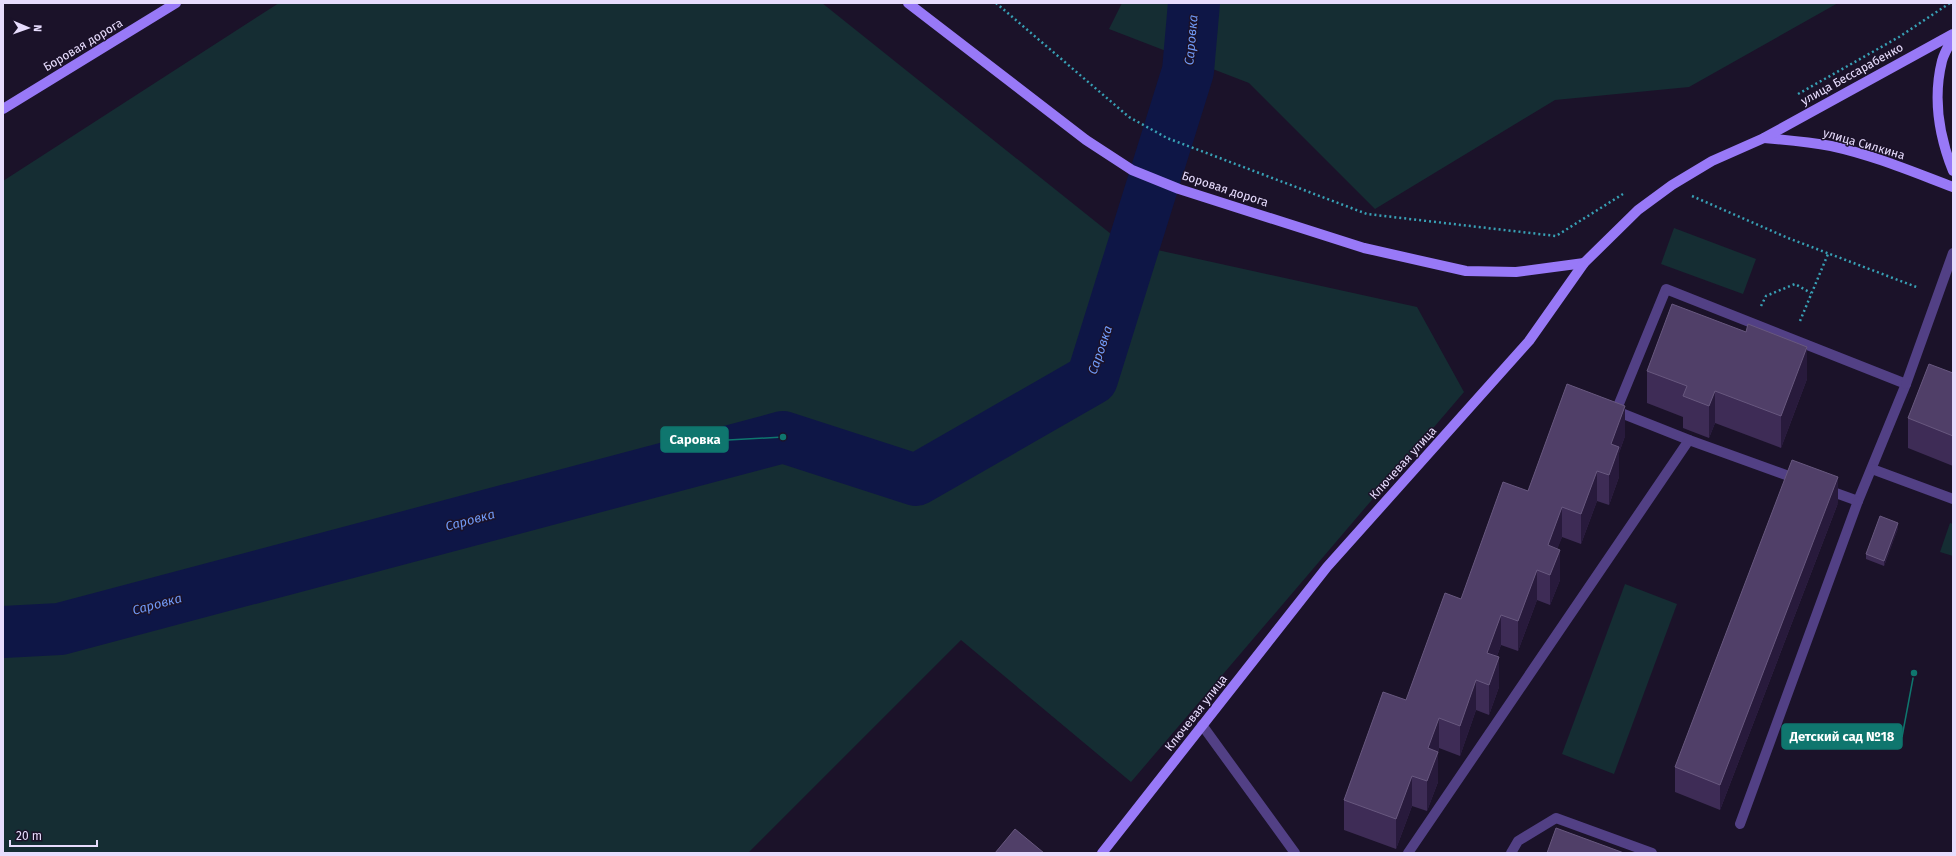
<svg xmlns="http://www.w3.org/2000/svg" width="1956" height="856" font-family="'Fira Sans',sans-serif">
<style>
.green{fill:#152d33}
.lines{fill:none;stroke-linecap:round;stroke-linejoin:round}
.river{stroke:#0e1646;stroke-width:52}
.path{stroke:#38a0b5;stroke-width:2.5;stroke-dasharray:2 3;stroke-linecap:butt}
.lane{stroke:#524085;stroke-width:10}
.secondary{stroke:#9879f7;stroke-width:10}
.wall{fill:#3e2c56}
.shaded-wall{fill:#281a3c}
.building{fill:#503f68;stroke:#68587f}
.labels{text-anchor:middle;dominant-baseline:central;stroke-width:3;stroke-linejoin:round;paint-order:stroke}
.street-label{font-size:12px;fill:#e7dcfd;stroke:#1b1229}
.water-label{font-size:13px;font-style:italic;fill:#709af7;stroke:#1b1229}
.leader{fill:none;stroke:#0f766e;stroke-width:1.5}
.callout-dot{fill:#0f766e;stroke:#1b1229;stroke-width:1.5}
.callout{fill:#0f766e;stroke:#0f766e;stroke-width:1.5}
.callout-label{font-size:13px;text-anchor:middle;font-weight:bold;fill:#fff}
</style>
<rect width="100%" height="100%" fill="#1b1229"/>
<g class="green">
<path d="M279,3H822L1121,242L1417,307L1464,392L1131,782L961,640L748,853H3V181Z"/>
<path d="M1122,3H1838L1689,87L1555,100L1375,209L1249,83L1109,29Z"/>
<path d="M1674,228L1756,259L1743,294L1661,264Z"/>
<path d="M1950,523L1953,524V556L1940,552Z"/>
<path d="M1625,584L1677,604L1614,774L1562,754Z"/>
</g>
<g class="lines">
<path class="river" d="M3,632L60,629L783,437L916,480L1092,379L1188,71L1194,3"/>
<g class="path">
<path d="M996,3L1129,117L1167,138L1367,214L1556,236L1623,194"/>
<path d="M1798,94L1899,37L1950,3"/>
<path d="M1692,196L1788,238L1919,288"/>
<path d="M1761,306L1766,296L1795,284L1811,293"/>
<path d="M1800,321L1828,254"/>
</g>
<g class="lane">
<path d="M1666,289L1906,384L1858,501L1689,440L1616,411Z"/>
<path d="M1906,384L1953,253"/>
<path d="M1872,469L1953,499"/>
<path d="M1202,725L1295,853"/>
<path d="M1740,824L1858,501"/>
<path d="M1408,853L1689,440"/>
<path d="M1511,853L1518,841L1556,818L1652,853"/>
</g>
<g class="secondary">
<path d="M908,3L1086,140L1132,170L1179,189L1364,248L1466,271L1516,272L1584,263"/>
<path d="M1953,38C1949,45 1944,53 1942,61C1933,97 1939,136 1953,171"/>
<path d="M3,109L176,3"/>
<path d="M1764,138C1787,140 1809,142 1831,146C1873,155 1913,172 1953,187"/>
<path d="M1102,853L1327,567L1529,341L1584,263L1638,210L1672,185L1712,161L1764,138L1953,34"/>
</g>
</g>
<g class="wall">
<path d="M1647,371L1807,379L1781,448L1715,423L1709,438L1683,428V417L1647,403Z"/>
<path d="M1953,373V466L1908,448V418Z"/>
<path d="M1625,436L1619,453V477L1609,505L1597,501L1581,544L1562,537L1557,549L1560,580L1550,605L1537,600L1518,651L1501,645L1497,656L1499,687L1489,715L1476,710L1460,756L1439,748L1438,753V782L1427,811L1412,806L1396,849L1344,830V800L1406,700L1461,599L1528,491Z"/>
<path d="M1838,503L1720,810L1675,792V767Z"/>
<path d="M1898,528L1884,566L1866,559V554Z"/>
</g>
<g class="shaded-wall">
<path d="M1807,347V379L1781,448V416Z"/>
<path d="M1715,391V423L1709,438V406Z"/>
<path d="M1625,406V436L1619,453V477L1609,505V475L1611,444Z"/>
<path d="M1597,471V501L1581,544V514Z"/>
<path d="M1838,477V503L1720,810V785Z"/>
<path d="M1562,507V537L1548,574V545Z"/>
<path d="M1898,523V528L1884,566V561Z"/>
<path d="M1560,550V580L1550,605V575Z"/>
<path d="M1537,570V600L1518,651V621Z"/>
<path d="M1501,615V645L1487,683V653Z"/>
<path d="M1499,657V687L1489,715V685Z"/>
<path d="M1476,680V710L1460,756V726Z"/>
<path d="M1439,718V748L1438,753V782L1427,811V781L1428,748Z"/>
<path d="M1412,776V806L1396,849V819Z"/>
</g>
<g class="building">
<path d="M1672,304L1746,332L1748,324L1807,347L1781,416L1715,391L1709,406L1683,396L1687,386L1647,371Z"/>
<path d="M1929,364L1953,373V436L1908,418Z"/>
<path d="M1567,384L1625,406L1611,444L1619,447L1609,475L1597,471L1581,514L1562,507L1548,545L1560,550L1550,575L1537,570L1518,621L1501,615L1487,653L1499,657L1489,685L1476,680L1460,726L1439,718L1428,748L1438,752L1427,781L1412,776L1396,819L1344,800L1383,692L1406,700L1445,593L1461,599L1503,482L1528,491Z"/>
<path d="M1792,460L1838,477L1720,785L1675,767Z"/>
<path d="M1880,516L1898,523L1884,561L1866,554Z"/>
<path d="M1556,828L1624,853H1547Z"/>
<path d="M1015,829L1044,853H995Z"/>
</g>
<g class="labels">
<g class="street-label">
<text transform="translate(83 45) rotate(-31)">Боровая дорога</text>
<text transform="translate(1852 74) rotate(-29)">улица Бессарабенко</text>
<text transform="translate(1864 144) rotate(16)">улица Силкина</text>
<text transform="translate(1225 189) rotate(18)">Боровая дорога</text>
<text transform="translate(1403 463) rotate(-48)">Ключевая улица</text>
<text transform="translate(1196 713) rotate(-52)">Ключевая улица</text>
</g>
<g class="water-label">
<text transform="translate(1191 40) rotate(-85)">Саровка</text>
<text transform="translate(1100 350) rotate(-71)">Саровка</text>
<text transform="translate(470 520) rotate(-15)">Саровка</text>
<text transform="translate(157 604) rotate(-15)">Саровка</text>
</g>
</g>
<path class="leader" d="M783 437L728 440M1914 673L1902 737"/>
<g class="callout-dot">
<circle cx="783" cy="437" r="4"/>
<circle cx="1914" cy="673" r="4"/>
</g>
<g class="callout">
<rect x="661" y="427" width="67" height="25" rx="4"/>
<rect x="1782" y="724" width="120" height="25" rx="4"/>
</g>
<g class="callout-label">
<text x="695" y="444">Саровка</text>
<text x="1842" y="741">Детский сад №18</text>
</g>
<rect width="1956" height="856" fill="none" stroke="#e7dcfd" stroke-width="8"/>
<g transform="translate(28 28) rotate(92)" stroke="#1b1229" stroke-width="3" paint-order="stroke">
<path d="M0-3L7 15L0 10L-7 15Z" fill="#e7dcfd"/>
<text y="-6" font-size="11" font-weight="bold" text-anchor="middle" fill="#e7dcfd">N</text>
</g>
<path d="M10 840v6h87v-6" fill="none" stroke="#e7dcfd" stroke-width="2"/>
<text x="16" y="840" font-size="12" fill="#e7dcfd" stroke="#1b1229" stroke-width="3" paint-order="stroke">20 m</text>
</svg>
